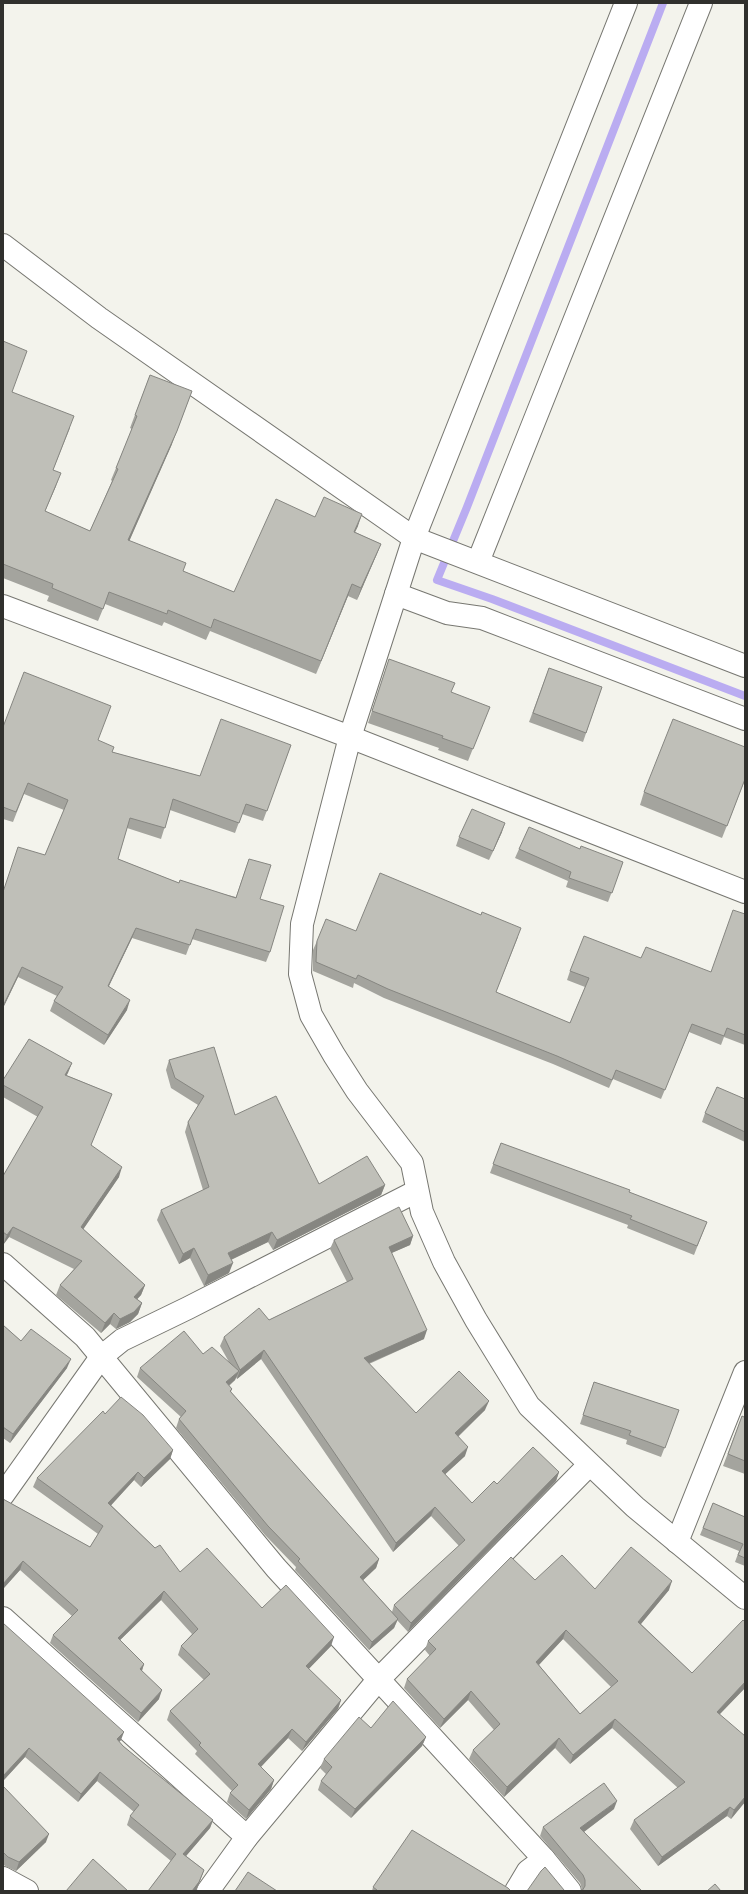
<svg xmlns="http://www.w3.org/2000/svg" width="748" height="1894" font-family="Montserrat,sans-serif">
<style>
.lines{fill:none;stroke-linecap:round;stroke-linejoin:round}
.stream{stroke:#baacf1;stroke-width:8}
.minor-casing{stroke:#777771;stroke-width:24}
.minor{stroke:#fff;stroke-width:22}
.wall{fill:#a4a49e;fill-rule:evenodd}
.shaded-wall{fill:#868681}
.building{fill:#bfbfb8;stroke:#868681;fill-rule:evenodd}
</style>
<rect width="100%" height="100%" fill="#f3f3ec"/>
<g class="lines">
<path class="stream" d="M663,3L467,507L437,580L492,599L745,696"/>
<defs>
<g id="minor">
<path d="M626,3L414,538L350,737L302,924L300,974L311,1015L334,1055L357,1091L412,1163L422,1212L444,1262L476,1320L529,1406L635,1507L745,1598"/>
<path d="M3,245L99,318L414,538L745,666"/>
<path d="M478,562L701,3"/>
<path d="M396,594L447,613L482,618L745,719"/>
<path d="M3,606L350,737L745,892"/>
<path d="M3,1264L85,1337L276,1568L544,1859L570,1891"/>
<path d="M3,1495L101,1357L122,1340L188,1308L417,1191"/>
<path d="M677,1542L745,1372"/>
<path d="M3,1618L247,1837"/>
<path d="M3,1878L27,1891"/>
<path d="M208,1891L247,1837L378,1680L589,1465"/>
<path d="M516,1891L528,1871L544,1859"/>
</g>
</defs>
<use href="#minor" class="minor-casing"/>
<use href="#minor" class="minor"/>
</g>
<g class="wall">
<path d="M3,341L12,392L70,428L53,470L56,486L45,511L90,531L112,481L111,480L116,468L132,429L130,428L150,375L172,444L129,541L183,571L234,592L315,517L358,526L355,532L381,544L376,556L357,600L348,596L316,674L210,631L206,640L164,622L162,626L105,604L98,621L47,601L49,596L3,578Z"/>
<path d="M389,659L451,692L485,718L468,761L438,750L439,748L368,723Z"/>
<path d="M549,668L602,687L583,742L529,722Z"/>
<path d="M3,727L98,740L112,752L200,776L291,745L263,821L242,814L235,833L170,810L161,839L127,828L118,859L179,883L236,897L249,859L260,899L270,952L266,962L192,939L186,955L132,938L109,986L127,1010L104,1045L50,1011L54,1001L57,996L18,977L3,1008V891L45,855L64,810L24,794L13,822L3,819Z"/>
<path d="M745,780L722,838L640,805L644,792Z"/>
<path d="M502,832L489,860L456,846L459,837Z"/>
<path d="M519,849H580L623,862L608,902L566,887L568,881L515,858Z"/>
<path d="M745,914V1045L724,1037L721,1045L689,1032L661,1099L613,1079L609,1088L553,1064L384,998L354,983L353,988L313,971V950L317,941L356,931L518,937L496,992L570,1023L585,987L567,980L570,971L641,958L711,972Z"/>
<path d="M169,1060L319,1184L385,1185L381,1195L273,1250L268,1242L231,1260L229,1273L204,1286L190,1258L179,1264L157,1220L161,1210L203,1190L185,1132L188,1122L198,1105L171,1088L166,1070Z"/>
<path d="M72,1063L66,1075L112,1094L91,1145L119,1177L83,1229L145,1285L141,1295L137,1299L142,1303L138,1314L130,1322L116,1329L110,1324L101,1333L56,1295L60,1285L74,1269L9,1237L3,1245V1176L38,1117L3,1097V1080Z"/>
<path d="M745,1099V1142L702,1122L705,1113Z"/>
<path d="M501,1143L707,1222L694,1255L627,1228L628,1225L490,1173Z"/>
<path d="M413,1236L410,1245L391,1253L424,1339L369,1364L416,1413L485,1410L458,1437L465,1456L445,1474L472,1503L497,1484L559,1472L556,1481L408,1632L397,1620L394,1628L369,1650L295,1570L296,1567L265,1535L176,1428L179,1419L181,1417L137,1377L140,1368L203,1354L229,1362L220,1346L224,1337L269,1320L347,1282L330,1249L334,1240ZM261,1359L393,1552L431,1516L459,1546L394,1605L392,1612L363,1580L376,1568L379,1559L231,1392L232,1389L229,1386L235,1380L236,1377L237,1379Z"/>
<path d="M3,1325L21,1341L67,1368L10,1443L3,1438Z"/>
<path d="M594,1382L679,1410L661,1457L626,1444L627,1440L580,1424Z"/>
<path d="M105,1414L173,1450L170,1459L141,1487L134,1480L111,1505L180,1572L262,1608L331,1646L308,1669L341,1700L338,1709L302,1751L288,1738L261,1767L274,1780L271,1789L246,1819L227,1802L230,1793L232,1791L195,1754L197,1751L167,1720L170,1711L204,1680L178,1655L181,1646L192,1634L161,1600L120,1640L144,1664L142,1671L159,1699L138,1722L50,1643L53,1635L72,1616L20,1570L3,1589V1499L90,1547L98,1534L33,1487L37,1478Z"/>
<path d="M742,1416L744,1417L745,1416V1474L723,1466Z"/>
<path d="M713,1503L745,1517V1566L735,1562L739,1551L700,1535Z"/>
<path d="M535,1580L595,1589L669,1590L641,1624L692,1673L745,1688L720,1714L745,1802L731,1819L727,1816L658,1866L630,1829L634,1820L678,1788L612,1728L570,1764L555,1748L504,1797L469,1759L473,1750L494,1730L468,1700L440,1728L404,1688L407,1679L430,1656L425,1650L428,1641ZM563,1639L611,1687L580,1714L539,1665Z"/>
<path d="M3,1623L121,1740L119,1742L123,1746L213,1820L210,1828L186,1856L204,1870L196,1891H148L171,1861L127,1825L130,1816L134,1812L97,1781L78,1802L25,1757L3,1781Z"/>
<path d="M371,1728L426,1737L422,1746L351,1818L318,1790L321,1781L326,1774L320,1768L324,1759Z"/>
<path d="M3,1786L46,1842L16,1871L5,1866L3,1864Z"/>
<path d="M614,1809L584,1832L642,1891H582V1889L580,1883L540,1836L543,1827Z"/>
<path d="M373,1887L511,1891H372Z"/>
</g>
<g class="shaded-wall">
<path d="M192,391L172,444L124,553L128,540Z"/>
<path d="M61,473L56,486L40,523L45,511Z"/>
<path d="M362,514L358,526L349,544L354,532Z"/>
<path d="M381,544L376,556L357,600L361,588Z"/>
<path d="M352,584L348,596L316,674L321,661Z"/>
<path d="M505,823L502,832L489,860L493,851Z"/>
<path d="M136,928L132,938L104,996L108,986Z"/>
<path d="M22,967L18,977L3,1008V1006Z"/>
<path d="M130,1000L127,1010L104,1045L108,1035Z"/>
<path d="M72,1063L68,1073L61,1085L65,1075Z"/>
<path d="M122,1167L119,1177L78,1237L81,1227Z"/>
<path d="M385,1185L381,1195L273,1250L277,1240Z"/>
<path d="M13,1227L9,1237L3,1245L7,1235Z"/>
<path d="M272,1232L268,1242L224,1263L228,1253Z"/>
<path d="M413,1236L410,1245L385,1256L389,1247Z"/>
<path d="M194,1248L190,1258L179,1264L183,1254Z"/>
<path d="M233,1263L229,1273L204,1286L208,1275Z"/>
<path d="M145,1285L141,1295L130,1307L134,1297Z"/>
<path d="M142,1303L138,1314L130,1322L116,1329L120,1319Z"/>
<path d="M114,1313L110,1324L101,1333L105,1323Z"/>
<path d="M427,1330L424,1339L360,1367L364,1358Z"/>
<path d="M264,1350L261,1359L237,1379L240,1370Z"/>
<path d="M71,1359L67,1368L10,1443L13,1434Z"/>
<path d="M239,1371L235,1380L222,1391L226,1382Z"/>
<path d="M489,1401L485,1410L452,1442L455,1433Z"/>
<path d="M468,1447L465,1456L439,1480L442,1471Z"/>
<path d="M173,1450L170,1459L141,1487L144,1478Z"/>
<path d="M138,1472L134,1480L105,1512L108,1503Z"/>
<path d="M559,1472L556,1481L408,1632L411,1623Z"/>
<path d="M435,1507L431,1516L393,1552L396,1543Z"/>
<path d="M379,1559L376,1568L357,1586L360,1577Z"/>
<path d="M23,1561L20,1570L3,1589V1584Z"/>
<path d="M672,1581L669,1590L635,1631L638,1622Z"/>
<path d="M164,1591L161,1600L114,1646L118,1638Z"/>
<path d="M398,1619L394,1628L369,1650L372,1642Z"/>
<path d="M566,1630L563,1639L533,1671L536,1662Z"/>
<path d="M334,1637L331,1646L303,1675L306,1666Z"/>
<path d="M144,1664L141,1673L140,1669Z"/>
<path d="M745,1682V1688L713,1721L717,1712Z"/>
<path d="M162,1690L159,1699L138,1722L141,1713Z"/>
<path d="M471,1691L468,1700L440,1728L444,1719Z"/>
<path d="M341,1700L338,1709L302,1751L306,1742Z"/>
<path d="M615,1719L612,1728L570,1764L573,1755Z"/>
<path d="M292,1729L288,1738L255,1773L258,1764Z"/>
<path d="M124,1732L121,1740L113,1748L117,1739Z"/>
<path d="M426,1737L422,1746L351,1818L355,1809Z"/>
<path d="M559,1738L555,1748L504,1797L507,1787Z"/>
<path d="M29,1748L25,1757L3,1781V1776Z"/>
<path d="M100,1772L97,1781L78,1802L81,1794Z"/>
<path d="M274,1780L271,1789L246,1819L249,1810Z"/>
<path d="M745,1797V1802L731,1819L734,1810Z"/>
<path d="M617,1801L614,1809L577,1837L580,1828Z"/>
<path d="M730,1807L727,1816L658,1866L662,1857Z"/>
<path d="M213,1820L210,1828L180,1863L183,1854Z"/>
<path d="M49,1834L46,1842L16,1871L19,1862Z"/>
<path d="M204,1870L196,1891H192Z"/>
</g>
<g class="building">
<path d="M3,341L27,351L12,392L74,416L53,470L61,473L45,511L90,531L118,469L116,468L137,416L135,415L150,375L192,391L177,431L128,540L186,563L183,571L234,592L276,499L315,517L324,497L362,514L354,532L381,544L361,588L352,584L321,661L214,619L211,628L168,610L167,614L109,592L103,609L52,588L53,584L3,564Z"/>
<path d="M389,659L455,683L451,692L490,707L473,749L442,738L443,736L372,711Z"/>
<path d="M549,668L602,687L586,733L533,713Z"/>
<path d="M24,672L111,706L98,740L114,747L112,752L200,776L221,719L291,745L267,811L246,804L239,823L173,799L165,828L130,818L118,859L179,883L180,880L236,898L249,859L271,865L260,899L284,906L270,952L196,929L190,945L136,928L108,986L130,1000L108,1035L54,1001L63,987L22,967L3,1006V892L18,847L45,855L68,800L28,783L16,812L3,807V727Z"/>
<path d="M673,719L745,747V779L727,826L644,792Z"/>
<path d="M472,809L505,823L493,851L459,837Z"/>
<path d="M529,827L580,849L581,846L623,862L612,893L569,878L571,872L519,849Z"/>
<path d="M380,873L481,915L482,912L521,928L496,992L570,1023L589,978L570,971L584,936L641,958L646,947L711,972L733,910L745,914V1035L727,1028L724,1036L692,1024L665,1090L616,1070L612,1080L557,1056L388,989L358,975L356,979L316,962L317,941L326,919L356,931Z"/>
<path d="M29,1039L72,1063L65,1075L112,1094L91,1145L122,1167L81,1227L145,1285L134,1297L142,1303L134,1312L120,1319L114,1313L105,1323L60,1285L82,1261L13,1227L7,1235L3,1232V1176L43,1107L3,1085V1080Z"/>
<path d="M214,1047L235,1115L276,1096L319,1184L367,1156L385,1185L277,1240L272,1232L228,1253L233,1263L208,1275L194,1248L183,1254L161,1210L209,1187L188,1122L204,1096L175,1078L169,1060Z"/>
<path d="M717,1087L745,1099V1132L705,1113Z"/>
<path d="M501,1143L630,1190L629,1192L707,1222L697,1246L630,1219L632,1216L493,1164Z"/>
<path d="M399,1207L413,1236L389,1247L427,1330L364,1358L416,1413L459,1371L489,1401L455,1433L468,1447L442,1471L472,1503L494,1481L497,1484L533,1447L559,1472L411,1623L394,1605L465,1540L435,1507L396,1543L264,1350L240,1370L224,1337L259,1308L269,1320L353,1279L334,1240Z"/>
<path d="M3,1325L21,1341L31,1329L71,1359L13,1434L3,1427Z"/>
<path d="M184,1331L203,1354L212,1347L239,1371L226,1382L232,1389L230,1391L379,1559L360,1577L398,1619L372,1642L298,1561L300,1559L268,1526L179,1419L186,1411L140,1368Z"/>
<path d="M594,1382L679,1410L665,1448L629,1435L631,1431L583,1415Z"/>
<path d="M121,1397L143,1415L173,1450L144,1478L138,1472L108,1503L155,1548L160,1545L180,1572L207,1548L262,1608L286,1585L334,1637L306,1666L341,1700L306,1742L292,1729L258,1764L274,1780L249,1810L230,1793L238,1785L199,1745L201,1743L170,1711L210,1674L181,1646L198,1629L164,1591L118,1638L144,1664L140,1669L162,1690L141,1713L53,1635L78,1610L23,1561L3,1584V1499L90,1547L103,1526L37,1478L103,1411L105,1414Z"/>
<path d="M742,1416L744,1417L745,1416V1461L728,1454Z"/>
<path d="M713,1503L745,1517V1558L738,1555L743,1544L703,1528Z"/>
<path d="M631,1547L672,1581L638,1622L692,1673L743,1620L745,1622V1682L717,1712L745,1736V1797L734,1810L730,1807L662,1857L634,1820L685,1782L615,1719L573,1755L559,1738L507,1787L473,1750L500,1724L471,1691L444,1719L407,1679L436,1649L428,1641L511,1557L535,1580L562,1555L595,1589ZM566,1630L618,1681L580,1714L536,1662Z"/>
<path d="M3,1623L124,1732L117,1739L123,1746L213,1820L183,1854L204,1870L199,1882L192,1891H148L176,1854L130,1816L139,1805L100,1772L81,1794L29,1748L3,1776Z"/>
<path d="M393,1701L426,1737L355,1809L321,1781L332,1767L324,1759L359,1717L371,1728Z"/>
<path d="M604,1783L617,1801L580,1828L642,1891H582L585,1886V1880L583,1875L543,1827Z"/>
<path d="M3,1786L49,1834L19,1862L8,1857L3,1852Z"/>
<path d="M412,1830L508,1888L511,1891H376L377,1890L373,1887Z"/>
<path d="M93,1859L128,1891H66Z"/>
<path d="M545,1867L564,1890L565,1891H527L541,1871Z"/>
<path d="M248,1872L277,1891H235Z"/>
<path d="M715,1884L721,1891H707Z"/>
</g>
<rect width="748" height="1894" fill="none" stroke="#30302d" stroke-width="8"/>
</svg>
